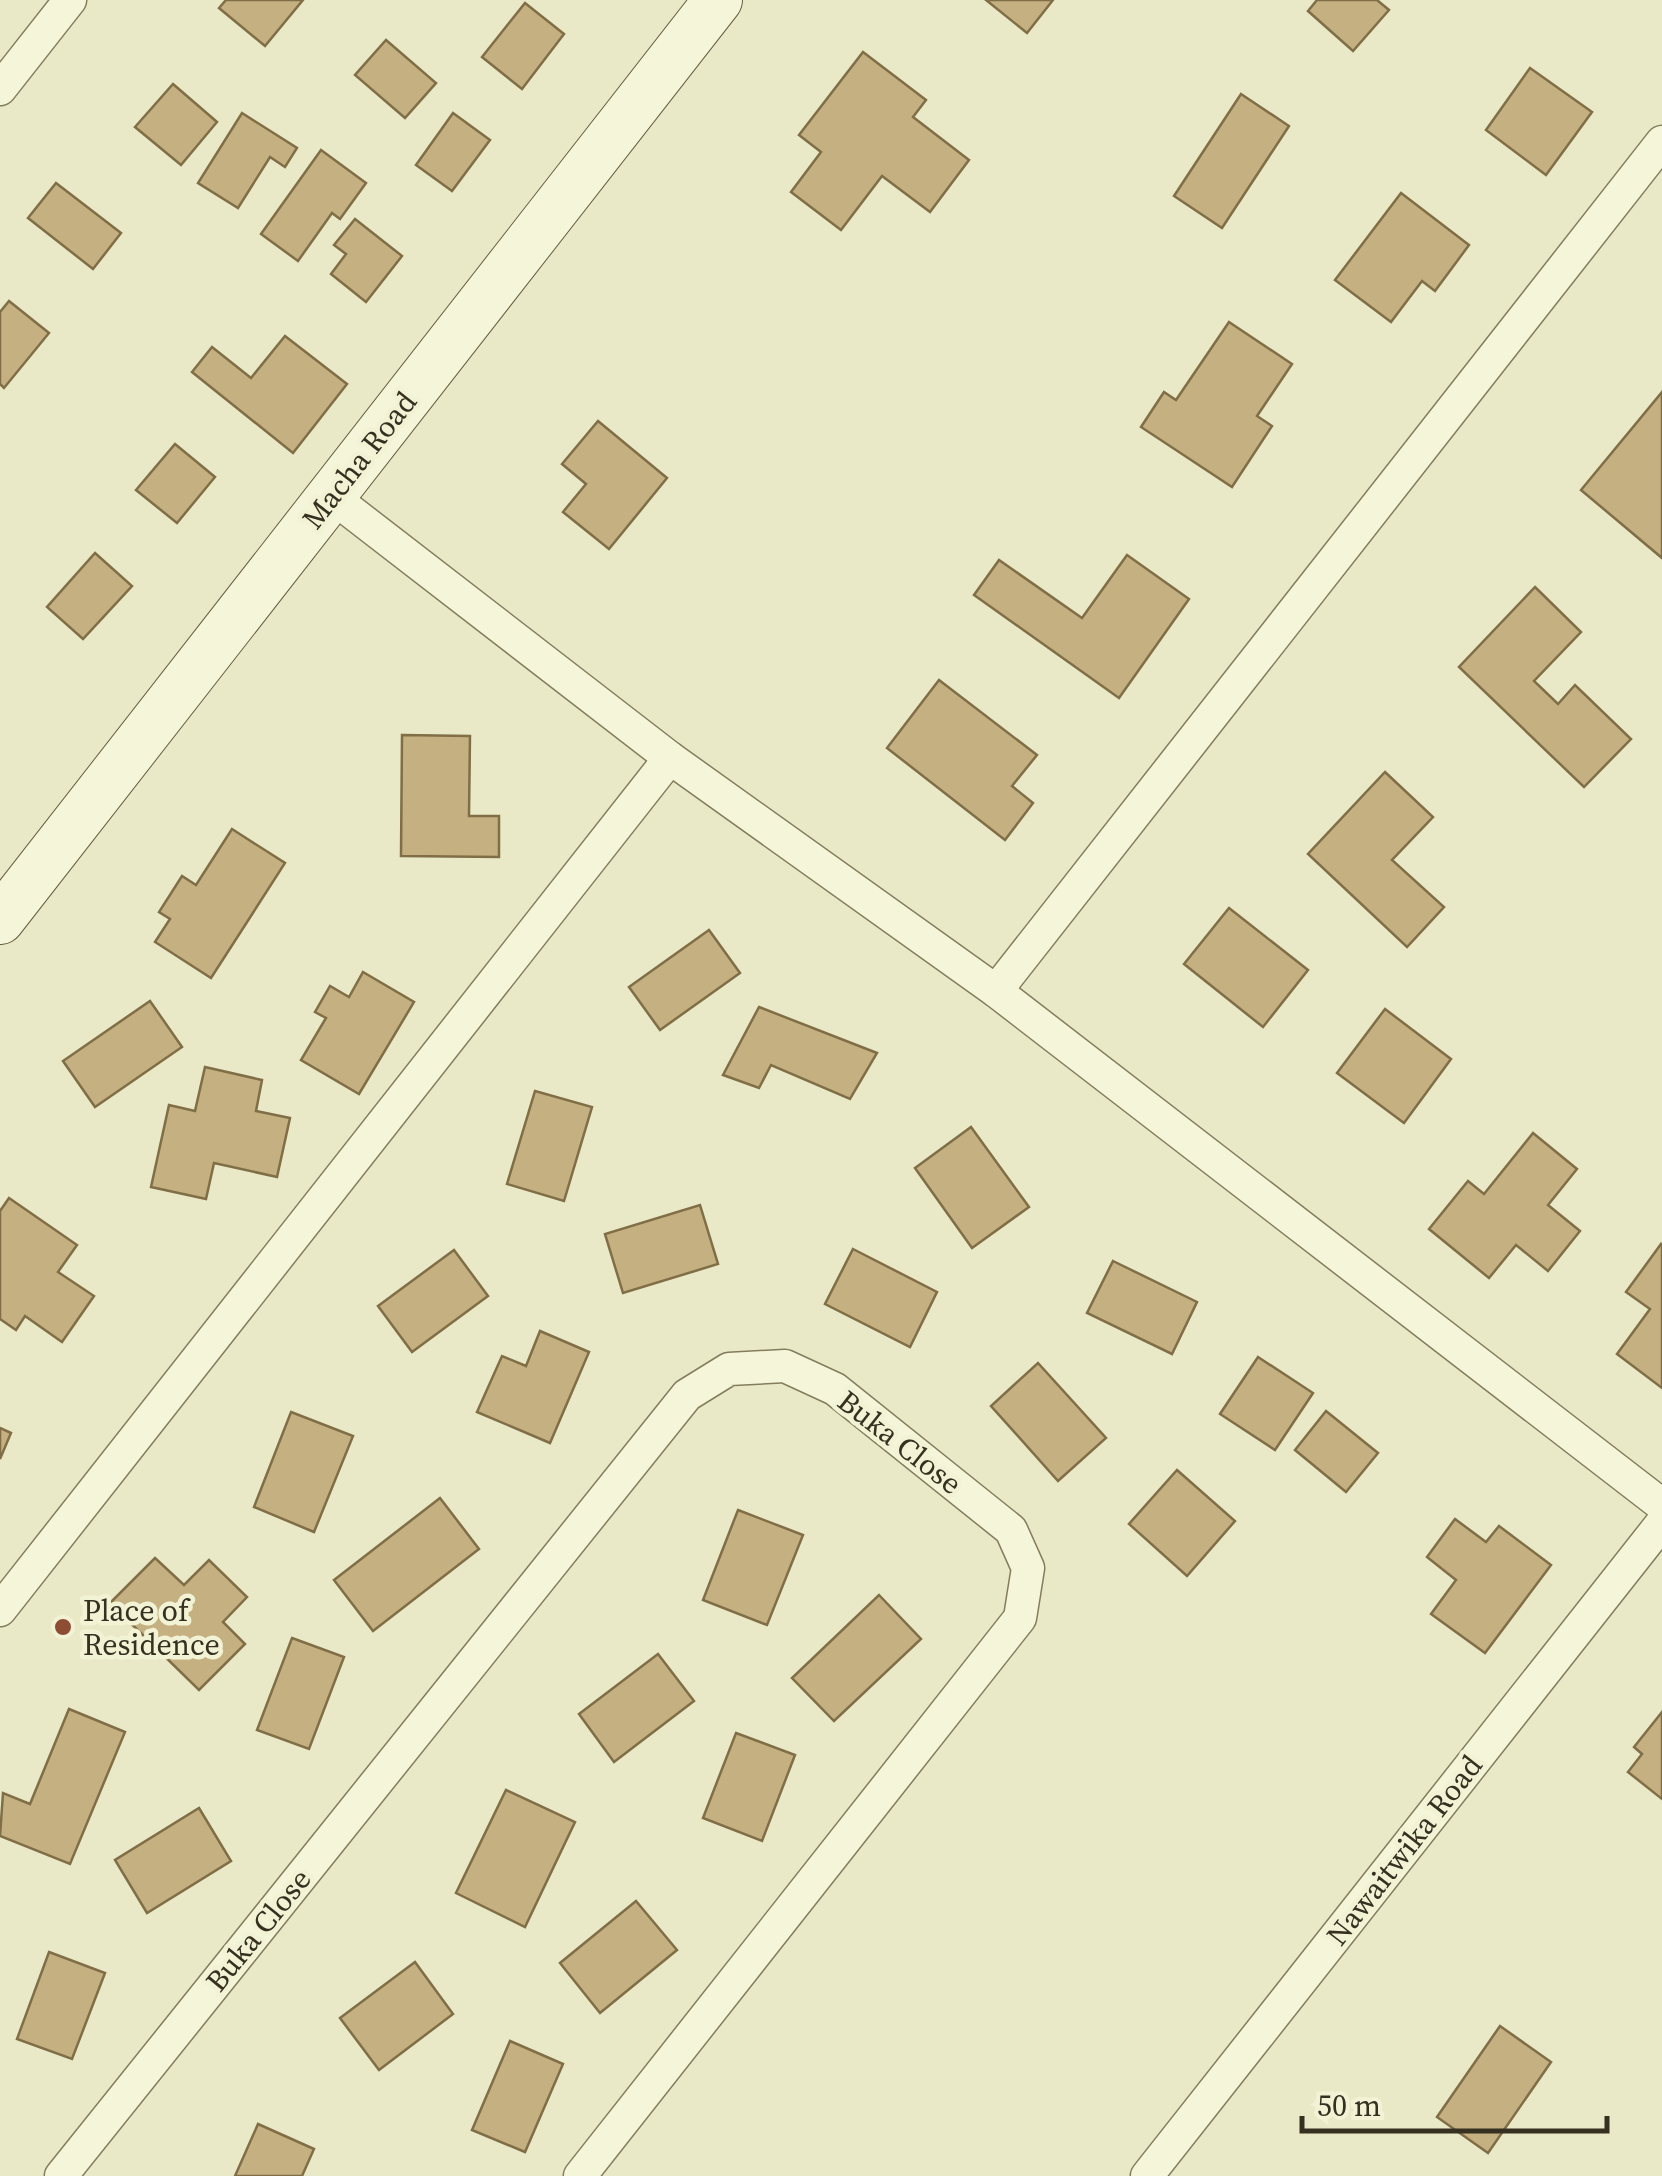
<svg xmlns="http://www.w3.org/2000/svg" width="1662" height="2176" font-family="'Source Serif 4',serif">
<style>
.building{fill:#c4b080;stroke:#806e46;stroke-width:2.5}
.lines{fill:none;stroke-linecap:round;stroke-linejoin:round}
.minor-casing{stroke:#837d5e;stroke-width:35}
.secondary-casing{stroke:#655e41;stroke-width:50}
.minor{stroke:#f5f5d9;stroke-width:32}
.secondary{stroke:#f5f5d9;stroke-width:48}
.poi-dot{fill:#8c4d34;stroke:#f2f2d5;stroke-width:4}
.labels{text-anchor:middle;dominant-baseline:central;stroke-width:9;stroke-linejoin:round;paint-order:stroke}
.street-label{font-size:30px;fill:#353020;stroke:#f2f2d5}
.poi-label{font-size:30px;fill:#353020;stroke:#f2f2d5;text-anchor:start}
</style>
<rect width="100%" height="100%" fill="#eae9c7"/>
<g class="building">
<path d="M226,0H303L265,46L219,8Z"/>
<path d="M986,0H1053L1027,33Z"/>
<path d="M1317,0H1377L1389,10L1353,51L1308,11Z"/>
<path d="M525,3L564,34L522,89L482,57Z"/>
<path d="M386,40L436,83L405,118L355,75Z"/>
<path d="M863,52L926,100L913,117L969,160L930,212L882,176L841,230L791,192L821,152L799,135Z"/>
<path d="M1530,68L1592,112L1546,175L1486,130Z"/>
<path d="M173,84L217,122L181,165L135,127Z"/>
<path d="M1241,94L1289,126L1222,228L1174,196Z"/>
<path d="M242,113L297,148L285,167L270,157L238,208L198,183Z"/>
<path d="M453,113L490,140L452,191L416,165Z"/>
<path d="M321,150L366,183L340,219L332,213L298,261L261,234Z"/>
<path d="M56,183L121,233L93,269L28,218Z"/>
<path d="M1401,193L1469,245L1435,291L1422,281L1391,322L1335,280Z"/>
<path d="M355,219L402,256L366,302L331,274L346,254L334,245Z"/>
<path d="M9,301L49,333L4,388L0,384V312Z"/>
<path d="M1229,322L1292,364L1257,416L1272,426L1232,487L1141,427L1164,392L1176,400Z"/>
<path d="M285,336L347,384L293,453L192,372L212,347L251,378Z"/>
<path d="M1662,392V558L1581,490Z"/>
<path d="M598,421L667,478L609,549L563,512L586,484L562,464Z"/>
<path d="M175,444L215,477L177,523L136,490Z"/>
<path d="M95,553L132,586L83,639L47,607Z"/>
<path d="M1127,555L1189,599L1119,698L974,595L999,560L1082,618Z"/>
<path d="M1535,587L1581,632L1534,681L1558,704L1575,685L1631,739L1584,787L1459,667Z"/>
<path d="M939,680L1037,755L1012,786L1033,803L1005,840L887,748Z"/>
<path d="M402,735L470,736L469,816H499V857L401,856Z"/>
<path d="M1385,772L1433,817L1392,860L1444,907L1407,947L1308,854Z"/>
<path d="M232,829L285,863L211,978L155,942L170,919L159,912L182,876L196,885Z"/>
<path d="M1229,908L1308,970L1263,1027L1184,964Z"/>
<path d="M709,930L740,973L660,1030L629,987Z"/>
<path d="M363,972L414,1002L359,1094L301,1060L326,1018L315,1012L330,986L349,997Z"/>
<path d="M150,1001L182,1047L95,1107L63,1061Z"/>
<path d="M759,1007L877,1053L850,1099L771,1065L759,1088L723,1075Z"/>
<path d="M1385,1009L1451,1059L1404,1123L1337,1073Z"/>
<path d="M205,1067L262,1080L256,1111L290,1118L277,1177L214,1163L206,1199L151,1187L169,1105L195,1111Z"/>
<path d="M535,1091L592,1107L564,1201L507,1184Z"/>
<path d="M971,1127L1029,1207L972,1248L915,1168Z"/>
<path d="M1533,1133L1577,1169L1548,1205L1580,1231L1548,1271L1516,1245L1489,1278L1429,1229L1468,1181L1484,1194Z"/>
<path d="M9,1198L77,1245L58,1272L94,1296L62,1342L25,1316L16,1330L0,1319V1211Z"/>
<path d="M700,1205L718,1264L623,1293L605,1234Z"/>
<path d="M1661,1244L1662,1245V1388L1617,1354L1650,1309L1626,1292Z"/>
<path d="M853,1249L937,1292L910,1347L825,1304Z"/>
<path d="M454,1250L488,1296L412,1352L378,1306Z"/>
<path d="M1113,1261L1197,1302L1172,1354L1087,1313Z"/>
<path d="M540,1331L589,1352L550,1443L477,1412L502,1356L526,1366Z"/>
<path d="M1258,1357L1313,1393L1275,1450L1220,1414Z"/>
<path d="M1038,1363L1106,1438L1058,1481L991,1406Z"/>
<path d="M1326,1411L1378,1453L1346,1492L1295,1450Z"/>
<path d="M291,1412L353,1436L314,1532L254,1507Z"/>
<path d="M0,1428L11,1433L0,1459Z"/>
<path d="M1177,1470L1235,1521L1187,1576L1129,1524Z"/>
<path d="M440,1498L479,1549L373,1631L334,1580Z"/>
<path d="M738,1510L803,1535L767,1625L703,1600Z"/>
<path d="M1455,1519L1486,1542L1499,1526L1551,1565L1485,1653L1431,1614L1456,1580L1427,1557Z"/>
<path d="M155,1558L184,1585L209,1560L247,1597L223,1622L245,1644L199,1690L110,1603Z"/>
<path d="M879,1595L921,1639L834,1721L792,1678Z"/>
<path d="M292,1638L344,1657L309,1749L257,1730Z"/>
<path d="M658,1654L694,1701L614,1762L579,1714Z"/>
<path d="M69,1709L125,1732L70,1864L0,1836L3,1793L30,1804Z"/>
<path d="M1662,1712V1799L1628,1772L1642,1754L1634,1747Z"/>
<path d="M736,1733L795,1755L762,1841L703,1818Z"/>
<path d="M506,1790L575,1822L525,1927L456,1893Z"/>
<path d="M199,1808L231,1861L147,1913L115,1860Z"/>
<path d="M636,1901L677,1950L600,2013L560,1963Z"/>
<path d="M49,1952L105,1973L72,2059L17,2039Z"/>
<path d="M415,1962L453,2014L379,2070L340,2018Z"/>
<path d="M1500,2026L1551,2062L1488,2153L1437,2117Z"/>
<path d="M510,2041L563,2064L525,2152L472,2130Z"/>
<path d="M258,2124L314,2149L302,2176H235Z"/>
</g>
<g class="lines">
<defs>
<g id="minor">
<path d="M0,89L70,0"/>
<path d="M331,496L670,758L996,991L1662,1505"/>
<path d="M996,991L1662,142"/>
<path d="M0,1610L670,758"/>
<path d="M61,2176L687,1395L729,1369L785,1366L835,1389L1011,1530L1028,1568L1020,1618L580,2176"/>
<path d="M1147,2176L1662,1523"/>
</g>
<path id="secondary" d="M0,920L718,0"/>
</defs>
<use href="#minor" class="minor-casing"/>
<use href="#secondary" class="secondary-casing"/>
<use href="#minor" class="minor"/>
<use href="#secondary" class="secondary"/>
</g>
<circle class="poi-dot" cx="63" cy="1627" r="10"/>
<g class="labels">
<g class="street-label">
<text transform="translate(359 460) rotate(-52)">Macha Road</text>
<text transform="translate(900 1442) rotate(38)">Buka Close</text>
<text transform="translate(1404 1850) rotate(-52)">Nawaitwika Road</text>
<text transform="translate(258 1930) rotate(-51)">Buka Close</text>
</g>
<g class="poi-label">
<text x="83" y="1610">Place of<tspan x="83" dy="34">Residence</tspan></text>
</g>
</g>
<path d="M1302 2116v15h305v-15" fill="none" stroke="#353020" stroke-width="5"/>
<text x="1317" y="2116" font-size="30" fill="#353020" stroke="#f2f2d5" stroke-width="8" paint-order="stroke">50 m</text>
</svg>
